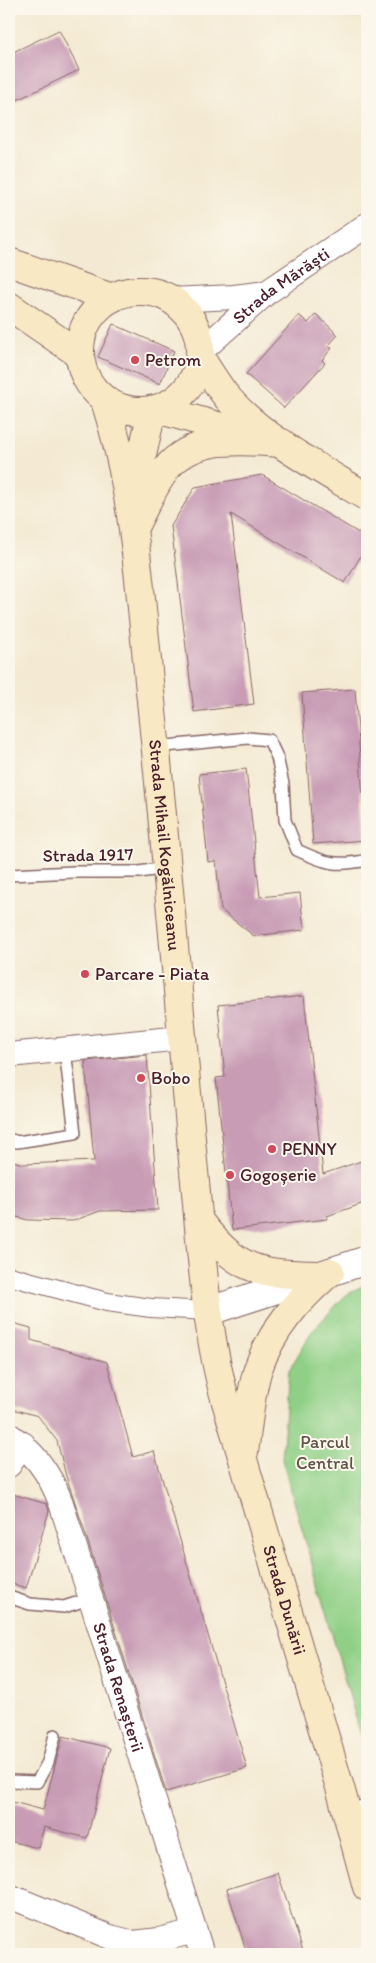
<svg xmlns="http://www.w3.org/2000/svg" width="376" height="1963" font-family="Itim,sans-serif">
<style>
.green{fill:#90d086;stroke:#6d7858}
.building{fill:#c89cb5}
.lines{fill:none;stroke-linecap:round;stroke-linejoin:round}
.service-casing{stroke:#866666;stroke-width:14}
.pedestrian-casing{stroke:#866666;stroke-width:20}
.minor-casing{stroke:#866666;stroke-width:26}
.tertiary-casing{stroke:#866666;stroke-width:30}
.secondary-casing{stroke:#866666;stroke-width:30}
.service{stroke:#fff;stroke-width:11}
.pedestrian{stroke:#fff;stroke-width:18}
.minor{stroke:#fff;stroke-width:24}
.tertiary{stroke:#fff;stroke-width:28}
.secondary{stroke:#f8e8c3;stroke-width:28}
.poi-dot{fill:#d1495b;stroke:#fbf7ec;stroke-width:2}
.labels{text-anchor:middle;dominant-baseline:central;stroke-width:4;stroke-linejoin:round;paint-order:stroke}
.street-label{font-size:18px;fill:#4a1f2b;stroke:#fbf7ec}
.poi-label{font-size:18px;fill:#4a1f2b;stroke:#fbf7ec;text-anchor:start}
.park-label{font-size:18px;fill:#5f5446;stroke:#fbf7ec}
</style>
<rect width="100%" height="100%" fill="#fbf7ec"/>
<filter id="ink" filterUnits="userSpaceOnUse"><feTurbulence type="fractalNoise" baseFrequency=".02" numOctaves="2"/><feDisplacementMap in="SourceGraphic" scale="10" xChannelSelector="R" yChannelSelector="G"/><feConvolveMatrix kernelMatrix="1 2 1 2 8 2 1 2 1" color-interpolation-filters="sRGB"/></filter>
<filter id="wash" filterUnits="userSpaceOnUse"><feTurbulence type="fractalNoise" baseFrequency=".0096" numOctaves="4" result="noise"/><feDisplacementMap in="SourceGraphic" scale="20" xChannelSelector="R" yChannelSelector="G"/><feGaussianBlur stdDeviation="1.12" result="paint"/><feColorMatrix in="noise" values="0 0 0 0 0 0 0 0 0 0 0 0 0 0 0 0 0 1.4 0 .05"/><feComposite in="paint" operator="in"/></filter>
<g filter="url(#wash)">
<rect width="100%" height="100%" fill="#f4ead3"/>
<path class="green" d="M367,1283V1757L282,1459L289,1370L313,1330L345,1296Z"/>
<g id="blocks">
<g class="building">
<path d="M59,30L79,70L9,104V54Z"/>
<path d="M316,314L338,335L328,346L332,348L322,360L325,363L284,408L246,374L299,315L308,323Z"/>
<path d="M113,324L174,351L160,384L98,357Z"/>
<path d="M262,475L367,538V545L345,583L231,514L254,704L194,712L171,526L195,487Z"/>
<path d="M355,689L366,840L313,844L302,693Z"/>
<path d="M246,769L260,897L300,893L304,930L254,936L221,910L216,861L208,862L199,774Z"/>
<path d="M304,996L323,1174L367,1159V1202L327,1216V1219L232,1230L216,1078L225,1077L218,1005Z"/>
<path d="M147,1055L158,1210L100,1211L73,1221L28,1220L9,1215V1160L24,1164L94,1161L85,1061Z"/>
<path d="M9,1322L31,1328V1340L107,1362L133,1457L154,1451L247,1768L166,1792L83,1526L66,1476L57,1441L38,1416L9,1408Z"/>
<path d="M9,1493L47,1504L49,1511L26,1588L9,1583Z"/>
<path d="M63,1736L110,1748L87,1838L44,1827L38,1848L9,1841V1801L43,1810Z"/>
<path d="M278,1873L304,1954H247L227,1889Z"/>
</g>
</g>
</g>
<g filter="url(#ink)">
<use href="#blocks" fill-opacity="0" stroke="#866666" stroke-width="1"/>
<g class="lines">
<defs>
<g id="service">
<path d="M156,747L248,738L269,740L277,757L283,784L285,820L297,850C325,863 336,867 367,860"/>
<path d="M9,875L74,872H139L167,868"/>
<path d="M9,1139L17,1142L75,1133L65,1050"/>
<path d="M9,1597L30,1604L64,1607L92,1598"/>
<path d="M9,1781L37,1782L48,1762L55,1735"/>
</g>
<path id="pedestrian" d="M9,1276L107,1302L151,1308L209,1311"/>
<g id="minor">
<path d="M171,300L234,297L266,293"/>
<path id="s1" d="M200,352L266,293L367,225"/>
<path d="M9,1055L182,1038"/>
<path id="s2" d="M9,1435C34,1451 51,1476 61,1503L202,1954"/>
<path d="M9,1465L23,1444"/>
<path d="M348,1819L367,1811"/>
<path d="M9,1896L110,1937L134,1943L159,1940L195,1931"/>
</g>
<path id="tertiary" d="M209,1311L367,1260"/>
<g id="secondary">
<path d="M9,262L112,298"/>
<circle cx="140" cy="351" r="60"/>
<path d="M9,306L79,354"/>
<path d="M200,357C208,370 216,383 226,396C260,437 321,469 367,497"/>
<path id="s3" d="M105,401C135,494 140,593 150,691C166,847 179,1004 193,1161C201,1239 204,1326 226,1402L341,1791L367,1887"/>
<path d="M157,409L246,434"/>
<path d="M135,498L136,483L152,410"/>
<path d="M134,527C144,508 153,487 166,469C194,434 242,441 282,443"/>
<path d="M199,1221C238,1271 257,1274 319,1275"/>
<path d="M244,1452C248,1427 250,1393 258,1369C272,1329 298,1300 330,1272"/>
</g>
</defs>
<use href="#service" class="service-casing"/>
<use href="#pedestrian" class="pedestrian-casing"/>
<use href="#minor" class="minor-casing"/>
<use href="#tertiary" class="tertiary-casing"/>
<use href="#secondary" class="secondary-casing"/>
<use href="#service" class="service"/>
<use href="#pedestrian" class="pedestrian"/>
<use href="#minor" class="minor"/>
<use href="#tertiary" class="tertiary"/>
<use href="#secondary" class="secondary"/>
</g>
</g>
<g class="poi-dot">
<circle cx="135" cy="360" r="5"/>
<circle cx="85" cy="974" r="5"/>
<circle cx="141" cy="1078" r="5"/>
<circle cx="272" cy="1149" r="5"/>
<circle cx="230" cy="1175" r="5"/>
</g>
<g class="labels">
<g class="street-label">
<text stroke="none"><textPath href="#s1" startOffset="105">Strada Mărăști</textPath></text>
<text stroke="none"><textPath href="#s3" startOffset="449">Strada Mihail Kogălniceanu</textPath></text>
<text transform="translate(88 855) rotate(-1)">Strada 1917</text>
<text stroke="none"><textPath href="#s3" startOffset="1216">Strada Dunării</textPath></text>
<text stroke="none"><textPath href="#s2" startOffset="280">Strada Renașterii</textPath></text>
</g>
<g class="poi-label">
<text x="145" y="360">Petrom</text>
<text x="95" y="974">Parcare - Piata</text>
<text x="151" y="1078">Bobo</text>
<text x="282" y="1149">PENNY</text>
<text x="240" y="1175">Gogoșerie</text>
</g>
<g class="park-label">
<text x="325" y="1442">Parcul<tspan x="325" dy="21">Central</tspan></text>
</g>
</g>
<rect width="376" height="1963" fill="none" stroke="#fbf7ec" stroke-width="30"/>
</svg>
